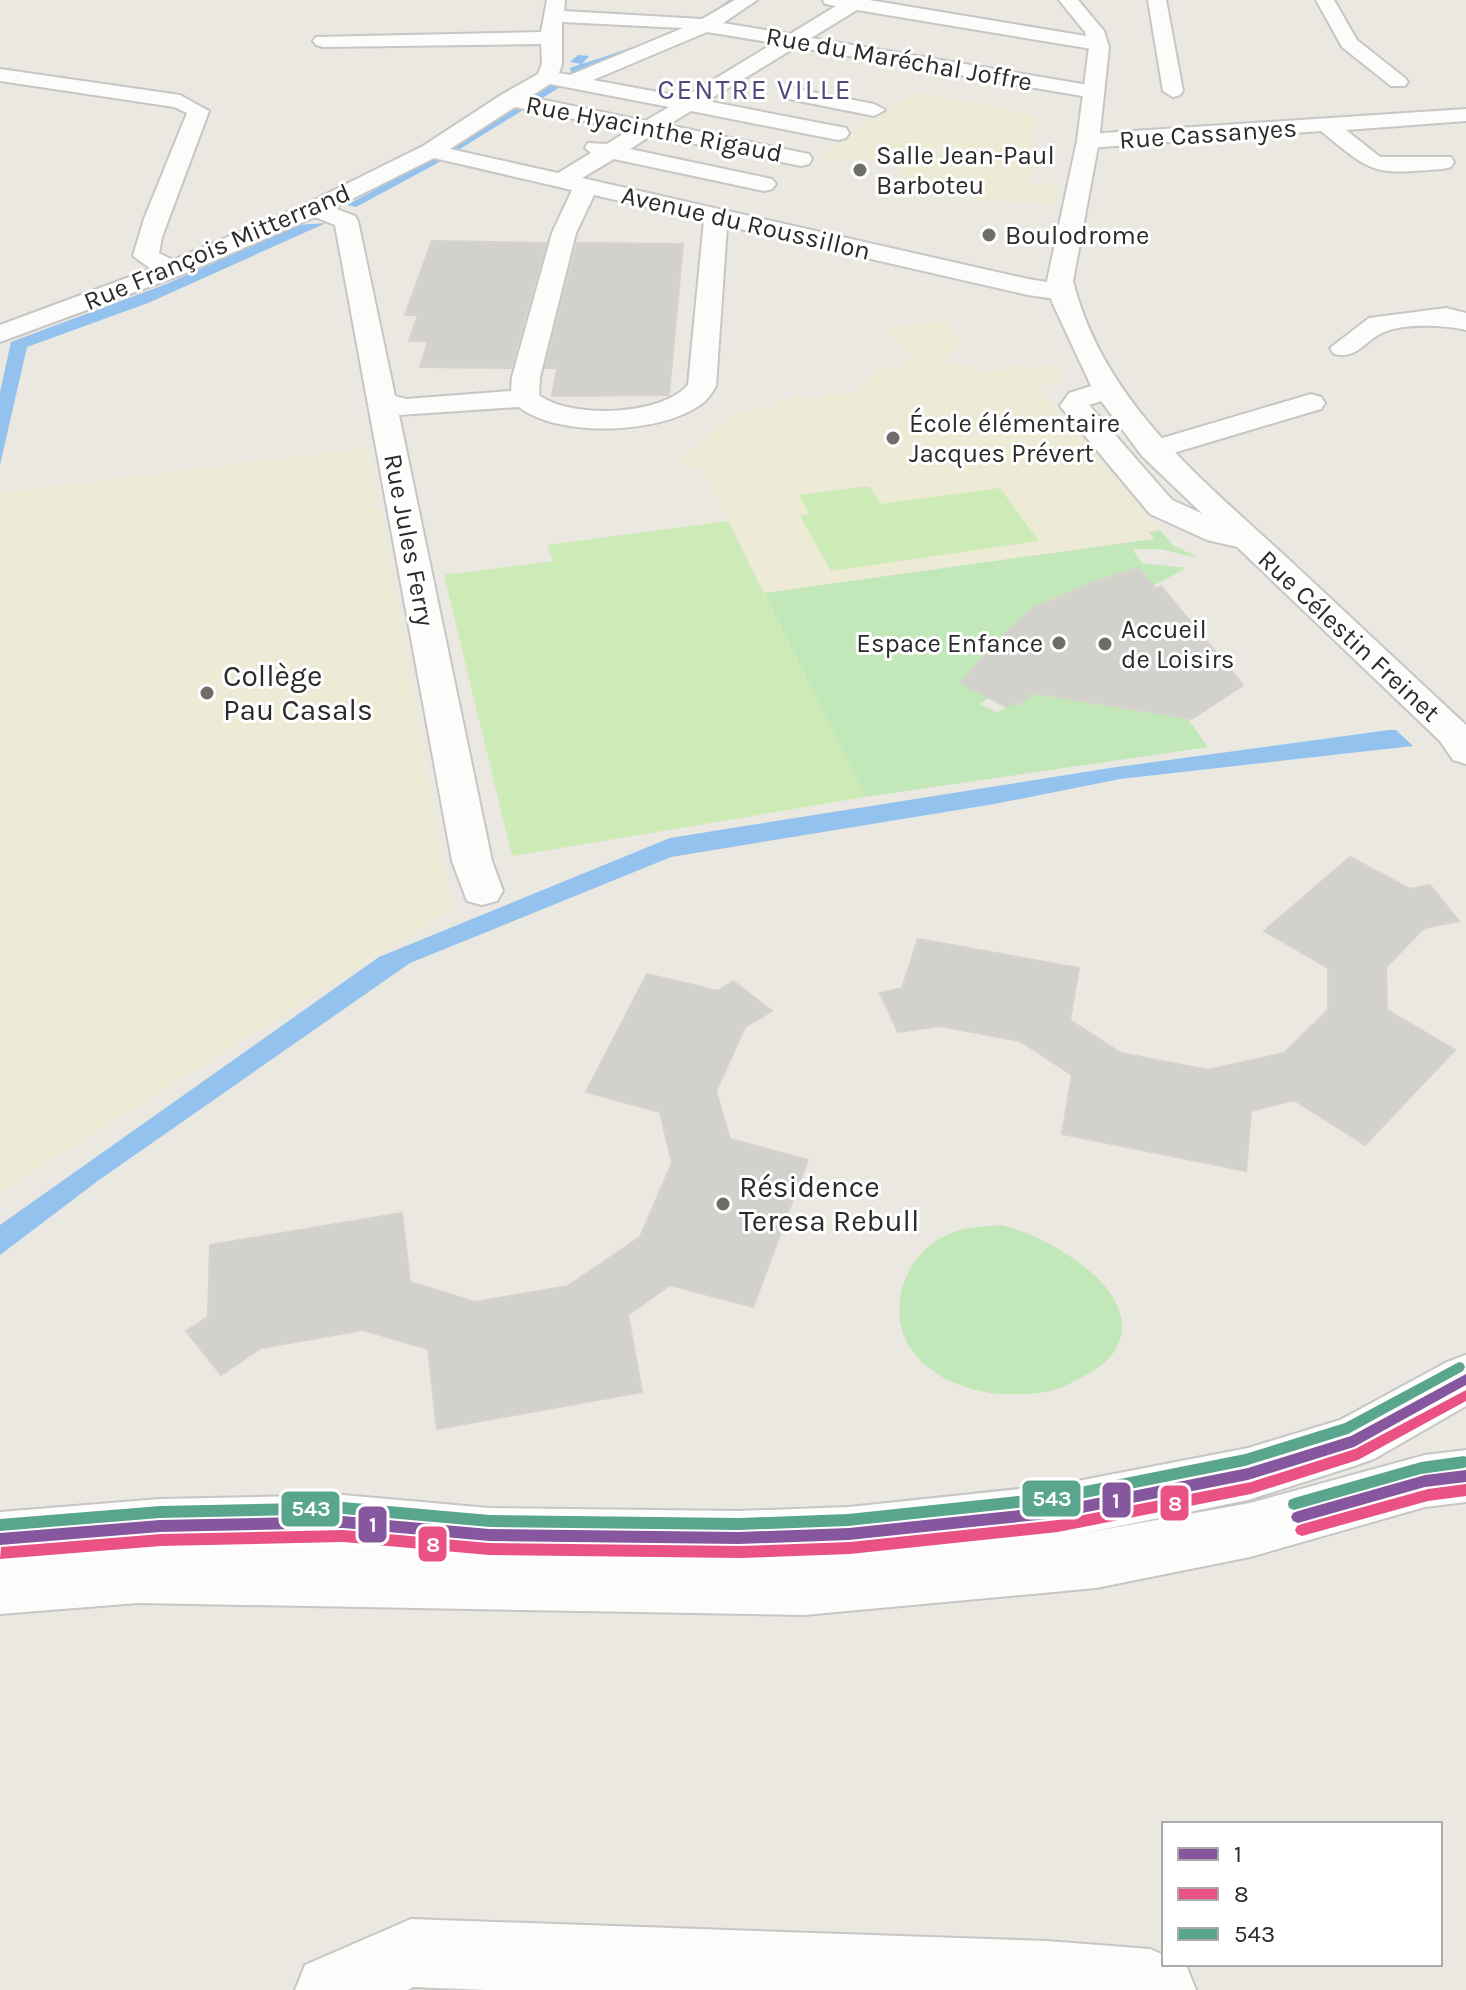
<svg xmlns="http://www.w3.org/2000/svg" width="1466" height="1990" font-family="Karla,sans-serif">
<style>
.education{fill:#edead5}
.green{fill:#c2e7b8}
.pitch{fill:#ccebb6}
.water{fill:#92c2ed}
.building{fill:#d2d1cb;stroke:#d5d3cc;stroke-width:2}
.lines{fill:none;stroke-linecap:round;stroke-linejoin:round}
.street-casing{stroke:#c7c6c6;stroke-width:4}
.secondary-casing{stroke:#c7c6c6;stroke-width:4}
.street{fill:#fcfcfa;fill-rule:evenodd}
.secondary{fill:#fcfcfa;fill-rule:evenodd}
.bus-1-casing{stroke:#fff;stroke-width:6}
.bus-2-casing{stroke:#fff;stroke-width:6}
.bus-3-casing{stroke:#fff;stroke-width:6}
.bus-1{fill:#86569e;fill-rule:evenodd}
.bus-2{fill:#ea5284;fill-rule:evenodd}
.bus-3{fill:#5aa58d;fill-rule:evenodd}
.poi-dot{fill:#6e6d6a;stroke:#fff;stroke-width:3}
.labels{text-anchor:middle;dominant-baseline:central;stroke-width:6;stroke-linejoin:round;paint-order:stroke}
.far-street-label{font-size:26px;fill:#2b2b2b;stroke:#fff}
.far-poi-label{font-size:26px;fill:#2b2b2b;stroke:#fff;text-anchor:start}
.far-quarter-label{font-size:28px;letter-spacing:2px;fill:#4c4a7e;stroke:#fff}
.poi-label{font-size:30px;fill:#2b2b2b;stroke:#fff;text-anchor:start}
.line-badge{stroke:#fff;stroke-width:3}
.badge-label{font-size:22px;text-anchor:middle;font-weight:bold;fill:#fff}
</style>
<rect width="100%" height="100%" fill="#eae8e0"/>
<g class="education">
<path d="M919,93L1038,115L1032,157L1036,158L1035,169L1031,170L1028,183L1058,185L1055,204L948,197V193L895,189L901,164L817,157L908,95Z"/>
<path d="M945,321L962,342L945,361L991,372L1004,370L1002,367L1026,364L1029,368L1053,365L1066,380L1036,385L1160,530L1150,532L1155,538L764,593L704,472L676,464L736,411L773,407L771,402L789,400L794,395L805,398L822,396L827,391L838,394L855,392L882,367L896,371L916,354L903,349L886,327Z"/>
<path d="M369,448L378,499L369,504L371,507L380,506L383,520L452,909L0,1192V493Z"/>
</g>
<g class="green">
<path d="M1160,530L1173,545L1198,558L1160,549H1132L1142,563L1186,568L1153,586L1138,568C1056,595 1023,608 967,676L995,694L980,704L997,713L1013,703L1017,704L1097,652L1067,698L1187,718L1208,747L865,797L764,593L1154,539L1149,532Z"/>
<path d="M1000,1225C1047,1234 1159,1298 1110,1357C1100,1369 1082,1377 1069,1384C1051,1394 1024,1395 1004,1394C944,1391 881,1350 904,1283C911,1262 925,1245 947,1235C963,1227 982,1227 1000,1225Z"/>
</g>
<g class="pitch">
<path d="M869,486L881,504L1000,488L1039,541L831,571L800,516L809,514L799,495Z"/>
<path d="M728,521L865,797L512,856L444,575L553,561L547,545Z"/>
</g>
<g class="water">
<path d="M729,0H741L724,13L565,84L434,165L356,207L347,205L451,148L571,72L570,68L581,64L570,62L578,55L589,56L582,64C631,48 687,31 729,0Z"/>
<path d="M326,223L148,303L27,347L0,465V392L11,342L169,283L298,225Z"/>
<path d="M1389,730H1396L1413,746L1120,779L994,804L671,857L410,963L99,1180L0,1255V1225L379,957L670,838L1110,768Z"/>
</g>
<g class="building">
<path d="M432,241L546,243L511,368L420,367L428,341H409L418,315H405Z"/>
<path d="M577,243L683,244L669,395L552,396L557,368H545Z"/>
<path d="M1138,568L1156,589L1161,586L1243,685L1192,719L1033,693L1017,705L1013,703L1007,707L961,683L992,646L1033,608L1087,585Z"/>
<path d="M1350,857L1410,889L1430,885L1459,921L1424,928L1386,967L1387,1010L1455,1050L1365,1145L1294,1100L1251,1111L1246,1171L1062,1134L1072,1075L1020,1041L940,1026L898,1032L880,993L902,988L918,939L1079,968L1070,1020L1121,1053L1208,1070L1284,1053L1328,1010V968L1264,931Z"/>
<path d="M647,974L718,991L733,981L772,1011L745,1027L716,1091L730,1139L808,1160L753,1307L670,1285L628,1315L642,1392L437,1429L428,1349L363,1330L261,1348L221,1375L186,1331L208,1317L210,1245L402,1213L410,1282L475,1302L568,1286L640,1237L672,1163L660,1112L586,1092Z"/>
</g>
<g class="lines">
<defs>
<g id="street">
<path d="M547,0H565L564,11L702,19L735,0H757L723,23L790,34L836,6L825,4L823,0H869L1098,38L1108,44L1098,50L857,10L811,38L1094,86L1104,92L1094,98L796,47L707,101L846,128L849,133L846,138L838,140L691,111L668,125L809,154L812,159L809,164L801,166L652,135L630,149L772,179L776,184L772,189L764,191L614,159L582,178L1028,279L1072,286L1076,292L1072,298L1063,300L1028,295L727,226L716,386C712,393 707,401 700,405C660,434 558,438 519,407L399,415L492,861L503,891L497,901L482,905L467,901L452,861L335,225L315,217L181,275L0,342V325L151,269L133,256L144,219L187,113L174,107L0,81V69L180,95L209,111L162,237L159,253L173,260L306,204L423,146L501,95L538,74L542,64L541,44L323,47L316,45L313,41L316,37L541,32ZM562,22L683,28L570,75L559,73L562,64ZM707,32L774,43L685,97L593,80ZM550,84L669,107L645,121L530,97ZM515,107L629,130L607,144L588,143L585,148L591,153L558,173L450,149ZM434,158L572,190L552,233L512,377L511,391L406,399L395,396L358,221L355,216L334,208ZM594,195L704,220L688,385C661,416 571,419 539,395L540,377L576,233Z"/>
<path d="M1148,0H1166L1183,91L1180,95L1173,97L1163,91Z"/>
<path d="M1316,0H1334L1357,40L1405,78L1408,82L1405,86H1391L1342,47Z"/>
<path d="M791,88L874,104L885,110L874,116L784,98L781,94L784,90Z"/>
<path d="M1466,109V121L1346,130L1380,157H1451L1454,162L1451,167L1443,169C1374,174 1375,176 1321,131L1088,148L1077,141L1088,134Z"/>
<path d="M1446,308L1466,313V330C1445,325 1405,323 1384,332C1365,340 1357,360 1334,354L1330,348L1369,318Z"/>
<path d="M1107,381L1117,384L1121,390L1117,396L1089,405L1172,500L1228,525L1257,532L1262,539L1257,546L1246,549L1207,540L1150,514L1060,406L1069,393Z"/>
<path d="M1311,394L1321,397L1325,403L1321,409L1153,459L1142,456L1138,450L1142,444Z"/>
<path d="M411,1919L1047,1941L1150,1949L1164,1955V1964L1186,1965L1196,1990H486L413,1987L408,1990H295L305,1965Z"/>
</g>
<g id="secondary">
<path d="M1059,0H1078L1104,31L1109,47L1099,141L1073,281C1103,400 1198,476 1284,555C1345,612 1405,668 1466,725V764L1453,760L1440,741L1142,456L1093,390L1052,302L1047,281L1077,141L1089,47L1085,32Z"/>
<path d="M1466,1355V1406L1374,1459L1354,1466L1248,1500L1085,1533L1250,1503L1425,1455L1466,1450V1502L1425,1507L1250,1557L1096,1588L804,1615L138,1603L0,1614V1512L160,1499L343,1495L489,1508L739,1511L849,1507L1057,1485L1248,1448L1340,1420L1447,1362Z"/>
</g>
</defs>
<use href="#street" class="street-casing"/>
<use href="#secondary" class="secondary-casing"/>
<use href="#street" class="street"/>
<use href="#secondary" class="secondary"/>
<defs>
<g id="bus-1">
<path d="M1466,1374V1385L1354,1447L1248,1480L1057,1518L849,1540L739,1544L489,1541L343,1528L160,1532L0,1545V1533L160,1520L343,1516L489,1529L739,1532L849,1528L1057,1506L1248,1468L1351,1436Z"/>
<path d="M1466,1470V1482L1425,1487L1298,1523L1293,1521L1291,1517L1293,1513L1298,1511L1425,1475Z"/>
</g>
<g id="bus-2">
<path d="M1466,1390V1401L1358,1460L1251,1494L1058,1532L850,1554L740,1558L489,1555L343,1542L161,1546L0,1559L1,1547L161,1534L343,1530L489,1543L740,1546L850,1542L1058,1520L1251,1482L1355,1449Z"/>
<path d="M1466,1484V1496L1428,1501L1302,1536L1297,1534L1295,1530L1297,1526L1302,1524L1428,1489Z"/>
</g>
<g id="bus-3">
<path d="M1459,1362L1463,1363L1465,1367L1463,1371L1348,1434L1245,1466L1055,1504L848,1526L739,1530L490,1527L343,1514L160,1518L0,1531V1519L160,1506L343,1502L490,1515L739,1518L848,1514L1055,1492L1245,1454L1345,1423Z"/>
<path d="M1464,1456L1466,1457V1467L1464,1468L1421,1474L1294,1510L1289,1508L1288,1504L1289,1500L1294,1498L1421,1462Z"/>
</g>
</defs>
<use href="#bus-1" class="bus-1-casing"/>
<use href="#bus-2" class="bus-2-casing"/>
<use href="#bus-3" class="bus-3-casing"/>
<use href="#bus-1" class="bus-1"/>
<use href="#bus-2" class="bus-2"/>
<use href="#bus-3" class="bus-3"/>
</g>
<g class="poi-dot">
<circle cx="860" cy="170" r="8"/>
<circle cx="989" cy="235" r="8"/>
<circle cx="893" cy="438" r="8"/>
<circle cx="1059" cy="643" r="8"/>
<circle cx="1105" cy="644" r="8"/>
<circle cx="207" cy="693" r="8"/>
<circle cx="723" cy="1204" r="8"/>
</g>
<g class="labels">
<g class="far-street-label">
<text transform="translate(899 59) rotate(10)">Rue du Maréchal Joffre</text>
<text transform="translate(654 129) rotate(11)">Rue Hyacinthe Rigaud</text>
<text transform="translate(1208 134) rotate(-4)">Rue Cassanyes</text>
<text transform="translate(746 223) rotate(13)">Avenue du Roussillon</text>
<text transform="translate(217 247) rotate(-23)">Rue François Mitterrand</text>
<text transform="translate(409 540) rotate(79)">Rue Jules Ferry</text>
<text transform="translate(1349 636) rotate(43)">Rue Célestin Freinet</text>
</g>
<g class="far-poi-label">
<text x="876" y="155">Salle Jean-Paul<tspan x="876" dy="30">Barboteu</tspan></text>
<text x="1005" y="235">Boulodrome</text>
<text x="909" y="423">École élémentaire<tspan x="909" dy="30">Jacques Prévert</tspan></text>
<text x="1121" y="629">Accueil<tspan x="1121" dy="30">de Loisirs</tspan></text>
<text x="1043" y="643" text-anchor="end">Espace Enfance</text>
</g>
<g class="far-quarter-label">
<text x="755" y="89">CENTRE VILLE</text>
</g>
<g class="poi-label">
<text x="223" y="676">Collège<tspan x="223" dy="34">Pau Casals</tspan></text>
<text x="739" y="1187">Résidence<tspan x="739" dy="34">Teresa Rebull</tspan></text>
</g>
</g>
<g class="line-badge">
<rect x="1021" y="1479" width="61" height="39" rx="8" fill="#5aa58d"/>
<rect x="1101" y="1481" width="31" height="38" rx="8" fill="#86569e"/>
<rect x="1159" y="1484" width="31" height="38" rx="8" fill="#ea5284"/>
<rect x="280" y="1490" width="61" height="38" rx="8" fill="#5aa58d"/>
<rect x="357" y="1505" width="31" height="39" rx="8" fill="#86569e"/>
<rect x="417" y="1525" width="31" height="38" rx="8" fill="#ea5284"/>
</g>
<g class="badge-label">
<text x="1052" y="1506">543</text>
<text x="1116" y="1508">1</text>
<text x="1175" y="1511">8</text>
<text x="311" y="1516">543</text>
<text x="373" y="1532">1</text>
<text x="433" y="1552">8</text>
</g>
<rect x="1162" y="1822" width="280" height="144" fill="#ffffff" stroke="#aaaaaa" stroke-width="2"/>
<rect x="1178" y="1848" width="40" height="12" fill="#86569e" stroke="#aaaaaa" stroke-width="2"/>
<text x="1234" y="1862" font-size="24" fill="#2b2b2b">1</text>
<rect x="1178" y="1888" width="40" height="12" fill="#ea5284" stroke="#aaaaaa" stroke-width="2"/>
<text x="1234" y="1902" font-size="24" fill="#2b2b2b">8</text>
<rect x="1178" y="1928" width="40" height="12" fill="#5aa58d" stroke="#aaaaaa" stroke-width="2"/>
<text x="1234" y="1942" font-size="24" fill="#2b2b2b">543</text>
</svg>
